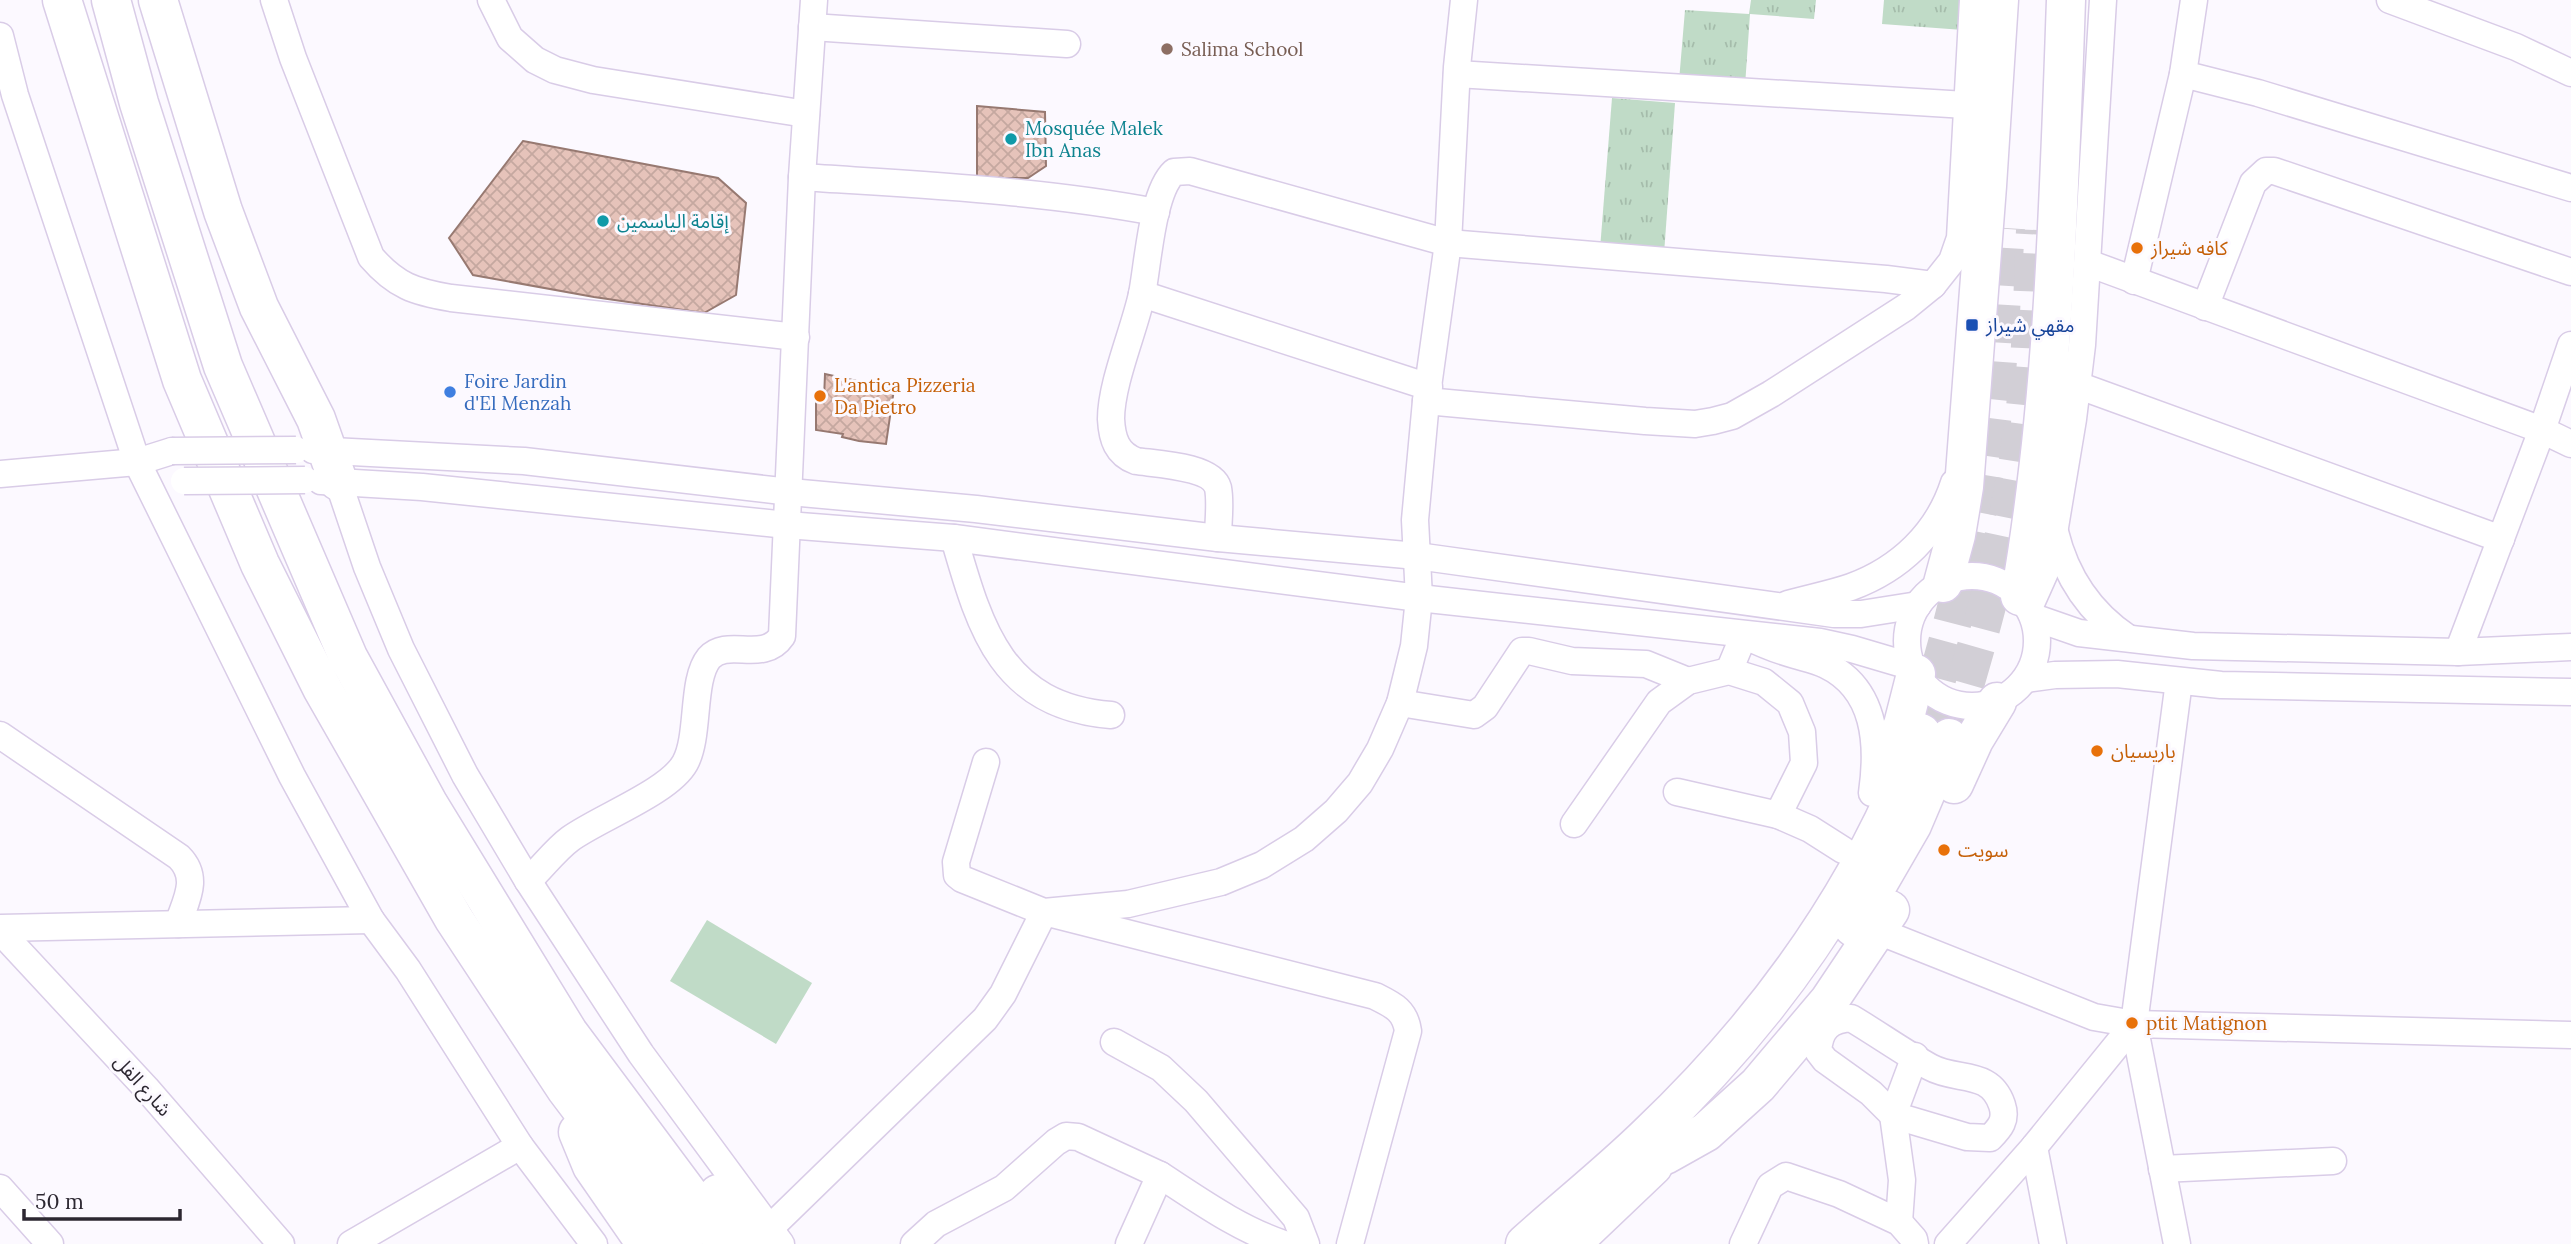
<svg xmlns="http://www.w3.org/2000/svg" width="2571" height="1244" font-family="Lora,'Noto Sans Arabic',serif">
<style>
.grass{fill:url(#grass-tufts)}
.pitch{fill:#c0dbc7}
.building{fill:url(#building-cross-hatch);stroke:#977971;stroke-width:2}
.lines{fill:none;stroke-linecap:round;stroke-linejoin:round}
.highway-tunnel{stroke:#d2cfd6;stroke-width:38;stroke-dasharray:38 19;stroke-linecap:butt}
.minor-casing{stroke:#d9cce7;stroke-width:29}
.highway-casing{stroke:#d9cce7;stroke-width:41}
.minor{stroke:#fff;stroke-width:26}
.highway{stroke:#fff;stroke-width:38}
.minor-bridge-casing{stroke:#d9cce7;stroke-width:29;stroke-linecap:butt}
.minor-bridge{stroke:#fff;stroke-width:26}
.education-dot{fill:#8d6e63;stroke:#fcf9ff;stroke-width:2.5}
.culture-dot{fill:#0f9aa8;stroke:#fcf9ff;stroke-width:2.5}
.food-dot{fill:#e8710a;stroke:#fcf9ff;stroke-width:2.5}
.transit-dot{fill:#1a4fb4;stroke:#fcf9ff;stroke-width:2.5}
.shop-dot{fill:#3f7fe0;stroke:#fcf9ff;stroke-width:2.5}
.labels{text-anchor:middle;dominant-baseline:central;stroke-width:6;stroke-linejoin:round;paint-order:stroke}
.education-label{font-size:19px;fill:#785e54;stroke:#fcf9ff;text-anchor:start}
.culture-label{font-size:19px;fill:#0d838f;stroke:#fcf9ff;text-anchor:start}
.food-label{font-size:19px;fill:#c56008;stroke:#fcf9ff;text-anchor:start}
.transit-label{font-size:19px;fill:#164399;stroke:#fcf9ff;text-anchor:start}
.shop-label{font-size:19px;fill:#366cbe;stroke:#fcf9ff;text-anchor:start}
.street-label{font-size:19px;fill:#2c2731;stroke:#fcf9ff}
</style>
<defs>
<pattern id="grass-tufts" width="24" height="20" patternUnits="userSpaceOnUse" patternTransform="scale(1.75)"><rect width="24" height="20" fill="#c0dbc7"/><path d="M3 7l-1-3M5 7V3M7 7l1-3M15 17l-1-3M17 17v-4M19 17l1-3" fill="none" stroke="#a5bcab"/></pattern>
<pattern id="building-cross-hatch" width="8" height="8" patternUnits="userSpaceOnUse" patternTransform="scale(1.75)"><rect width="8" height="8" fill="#e6c3ba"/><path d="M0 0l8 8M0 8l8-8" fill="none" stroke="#c5a8a0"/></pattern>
</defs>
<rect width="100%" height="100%" fill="#fcf9ff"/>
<g class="grass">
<path d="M1751,0H1816L1814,19L1750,14L1745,86L1679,81L1685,10L1749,14Z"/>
<path d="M1884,0H1965L1963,30L1882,24Z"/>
<path d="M1612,98L1675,103L1664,254L1600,249Z"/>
</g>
<path class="pitch" d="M707,920L812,983L776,1044L670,981Z"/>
<g class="building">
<path d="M977,106L1045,112L1046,166L1028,178H977Z"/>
<path d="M523,141L718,178L746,203L736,295L704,313L594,297L473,275L449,238Z"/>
<path d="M825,374L894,389L886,444L859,441L842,437L843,434L816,430V400L824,399Z"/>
</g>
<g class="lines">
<g class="highway-tunnel">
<path d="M1921,733C1951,635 1976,538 1990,436C2000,367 2001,297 2006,228"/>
<path d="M1949,738C1980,638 2008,536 2022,432C2031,366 2032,298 2035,230"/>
</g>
<defs>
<g id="minor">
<path d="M274,0L293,58L371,257C396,286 415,292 451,298L796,337"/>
<path d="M491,0L510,38L535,60L555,70L593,80L806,114"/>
<path d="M2194,0L2183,74L2258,93L2571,188"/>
<path d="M2390,0L2516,47L2571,73"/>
<path d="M812,27L1067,44"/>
<path d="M0,36L15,95L137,462L292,776L371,920L408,970L520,1146L594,1244"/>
<path d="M1457,74L1966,105"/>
<path d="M802,177C921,185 1039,190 1156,212"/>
<path d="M2088,263L2542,430L2571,444"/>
<path d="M2134,281L2183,74"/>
<path d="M1142,294L1429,387"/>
<path d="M2205,307L2253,183L2266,171H2274L2571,272"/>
<path d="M2077,385L2501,539"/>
<path d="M1426,401L1645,421L1695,424L1713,421L1732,416L1771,394L1906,307L1933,285"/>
<path d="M313,450L524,461L790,492L976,509L1218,538L1417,556L1834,614H1861L1918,605"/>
<path d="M0,474L137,462L172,451"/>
<path d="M321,481L422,487L787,525L954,538L1419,598L1820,642L1852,649L1913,667"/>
<path d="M338,481L367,567L401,649L465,775L528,881L641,1054L781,1244"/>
<path d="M2055,532C2066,577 2089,612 2128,638"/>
<path d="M954,538C980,628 1001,706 1111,715"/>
<path d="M1218,538C1218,522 1221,503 1218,488C1212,466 1156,464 1136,461C1117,454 1112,439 1111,419C1111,383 1134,331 1142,294C1148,264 1152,192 1174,172L1190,171L1448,243L1886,279L1933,285L1952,261L1960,238L1973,0"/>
<circle cx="1972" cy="641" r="65"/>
<path d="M1788,604C1809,598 1831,594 1851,587C1900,569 1938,533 1954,483"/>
<path d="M2029,608L2046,570L2051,551L2073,419L2082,345L2103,0"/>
<path d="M2033,617L2079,633L2193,646L2458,652L2571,647"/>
<path d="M2458,652L2542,430L2571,345"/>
<path d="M1729,671L1744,635C1760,643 1777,650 1795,655C1805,658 1816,660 1826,665C1876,689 1879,744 1872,793"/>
<path d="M2026,679L2055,675L2117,674L2221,685L2571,692"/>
<path d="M1400,703L1474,715L1485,707L1522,651H1529L1572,661L1646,664L1688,681"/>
<path d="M0,735L179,857C200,878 186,900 178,924"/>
<path d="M986,762L956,862L957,875L962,879L1044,912L1128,904L1221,882L1262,865L1304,839L1336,811L1360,783L1380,749L1400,703L1414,646L1419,598L1415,520L1426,401L1448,243L1457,67L1464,0"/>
<path d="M1677,792L1778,815L1810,829L1843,850"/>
<path d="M1574,824L1659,702L1688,681L1729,671L1764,682L1790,703L1802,732L1804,763L1778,815"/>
<path d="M528,881C542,868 555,850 570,839C599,818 669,792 685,763C700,736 691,680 709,658C728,637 763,664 782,636L802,177L814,0"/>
<path d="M0,928L371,920"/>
<path d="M0,931L146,1088L281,1244"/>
<path d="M1878,931L2094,1017L2134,1024"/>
<path d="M1851,1018C1878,1034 1903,1052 1930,1067C1957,1082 1990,1069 2002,1105C2007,1120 2000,1128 1990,1138L1967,1137L1893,1115L1871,1093L1825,1060L1818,1051C1820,1029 1829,1020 1851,1018Z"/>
<path d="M1114,1042L1161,1068L1196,1101L1296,1218L1306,1244"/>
<path d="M2034,1147L2053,1244"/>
<path d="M2162,1169L2333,1161"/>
<path d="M1160,1175C1200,1201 1239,1229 1284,1244"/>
<path d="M0,1188L50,1244"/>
<path d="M1899,1222L1902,1180L1893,1115L1915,1056"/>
<path d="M769,1229L985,1019L1003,994L1044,912L1375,996C1393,1005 1405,1010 1408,1031L1350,1244"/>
<path d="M351,1244L520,1146"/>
<path d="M914,1244L936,1224L1004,1188L1056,1142L1066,1136L1078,1137L1160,1175L1129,1244"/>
<path d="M1743,1244L1770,1186L1786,1176L1839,1194L1899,1222L1914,1239L1915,1244"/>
<path d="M1948,1244L2034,1147L2134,1024L2571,1035"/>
<path d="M2177,1244L2134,1024L2179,681"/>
</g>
<g id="highway">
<path d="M62,0L182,380L260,564L322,688L454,919L566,1089L683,1244"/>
<path d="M111,0L139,103L223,366L348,657L429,805L568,1032L726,1244"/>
<path d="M158,0L223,211L259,307L316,419L338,481"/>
<path d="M1943,583L1956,535L1964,487L1987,186L1999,0"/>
<path d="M2020,596C2054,402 2059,197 2066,0"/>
<path d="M1888,757L1903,725L1916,674"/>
<path d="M1954,784L1974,740L1997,702"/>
<path d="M1853,927L1912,825L1949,738"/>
<path d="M578,1132L592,1166L646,1244"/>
<path d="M1665,1155L1706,1132L1758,1085L1829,1001L1890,910"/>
<path d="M718,1194L758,1244"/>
<path d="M1525,1244C1566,1207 1609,1173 1648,1135C1767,1022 1864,887 1921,733"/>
<path d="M1571,1244L1653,1166"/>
</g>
</defs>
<use href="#minor" class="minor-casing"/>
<use href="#highway" class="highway-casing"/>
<use href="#minor" class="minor"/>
<use href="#highway" class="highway"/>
<defs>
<g id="minor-bridge">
<path d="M172,451L296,450"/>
<path d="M184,481L305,480"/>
</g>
</defs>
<use href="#minor-bridge" class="minor-bridge-casing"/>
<use href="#minor-bridge" class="minor-bridge"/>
</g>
<circle class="education-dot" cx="1167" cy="49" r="7"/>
<g class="culture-dot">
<circle cx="1011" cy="139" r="7"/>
<circle cx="603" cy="221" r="7"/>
</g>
<g class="food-dot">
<circle cx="2137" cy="248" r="7"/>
<circle cx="820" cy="396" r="7"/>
<circle cx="2097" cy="751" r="7"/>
<circle cx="1944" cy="850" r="7"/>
<circle cx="2132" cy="1023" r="7"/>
</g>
<rect class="transit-dot" x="1965" y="318" width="14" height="14" rx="3.5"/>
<circle class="shop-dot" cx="450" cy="392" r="7"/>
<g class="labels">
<g class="education-label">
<text x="1181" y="49">Salima School</text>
</g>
<g class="culture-label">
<text x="1025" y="128">Mosquée Malek<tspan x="1025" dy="22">Ibn Anas</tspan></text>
<text x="617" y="221">إقامة الياسمين</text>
</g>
<g class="food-label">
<text x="2151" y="248">کافه شيراز</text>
<text x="834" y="385">L'antica Pizzeria<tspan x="834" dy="22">Da Pietro</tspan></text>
<text x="2111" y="751">باريسيان</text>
<text x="1958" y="850">سويت</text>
<text x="2146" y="1023">ptit Matignon</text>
</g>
<g class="transit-label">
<text x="1986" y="325">مقهي شيراز</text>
</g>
<g class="shop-label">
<text x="464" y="381">Foire Jardin<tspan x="464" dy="22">d'El Menzah</tspan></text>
</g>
<g class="street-label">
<text transform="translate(143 1085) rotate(48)">شارع الفل</text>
</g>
</g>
<path d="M24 1209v10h156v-10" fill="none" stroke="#2c2731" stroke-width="3.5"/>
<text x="35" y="1209" font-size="21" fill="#2c2731" stroke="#fcf9ff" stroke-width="5" paint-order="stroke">50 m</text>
</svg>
